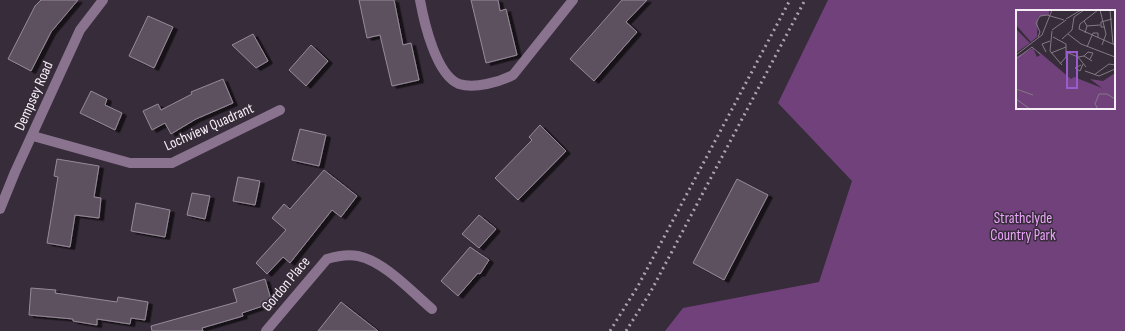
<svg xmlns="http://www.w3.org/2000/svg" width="1125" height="331" font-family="'Sofia Sans Condensed',sans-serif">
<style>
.green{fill:#70417a;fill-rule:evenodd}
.building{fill:#5d515f;stroke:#978a9a;filter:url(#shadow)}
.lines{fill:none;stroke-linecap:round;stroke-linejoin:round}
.minor{stroke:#8a738f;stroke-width:10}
.rail{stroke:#ada4af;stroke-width:3;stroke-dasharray:2 4;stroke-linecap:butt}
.labels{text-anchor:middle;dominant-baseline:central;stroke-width:3;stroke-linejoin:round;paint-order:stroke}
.street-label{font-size:15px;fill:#f5eef6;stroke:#372c3a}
.park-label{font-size:15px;fill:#eda5fc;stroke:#372c3a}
.inset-road{fill:none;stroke:#837a85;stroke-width:1}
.view{fill:#9a5ccd;fill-opacity:0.15;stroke:#9a5ccd;stroke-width:2}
.inset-edge{fill:none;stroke:#f5eef6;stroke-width:2}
</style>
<defs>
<filter id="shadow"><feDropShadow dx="4.5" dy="2.5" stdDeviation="0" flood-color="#0009"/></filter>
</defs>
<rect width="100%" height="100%" fill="#372c3a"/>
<path class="green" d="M828,0H1125V331H665L683,308L819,282L852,181L778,103ZM1017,11H1114V108H1017Z"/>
<g class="building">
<path d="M41,0H78L51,32L31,71L8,59L35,6Z"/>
<path d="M359,0H394L403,45L411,43L419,80L392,86L380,35L367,38Z"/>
<path d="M471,0H498L500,11L506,9L517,55L486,63Z"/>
<path d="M622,0H647L626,22L637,32L594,81L570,59Z"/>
<path d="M148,16L173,27L154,68L129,56Z"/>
<path d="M253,34L268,61L256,68L232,45Z"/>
<path d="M311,45L328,61L306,86L289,70Z"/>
<path d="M223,79L233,103L196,119L171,134L165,123L152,130L143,111L158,104L161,110L192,94L191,92Z"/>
<path d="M91,91L107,99L105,105L122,113L115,130L80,113Z"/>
<path d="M540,125L566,151L518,200L495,178L532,140L529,137Z"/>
<path d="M300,129L326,135L319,166L292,160Z"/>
<path d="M57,159L99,166L94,197L101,198L99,218L75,215L70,247L47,243L58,177L54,176Z"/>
<path d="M324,170L357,196L341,217L332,210L290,263L283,257L267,274L256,263L286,230L272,218L284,204L290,209Z"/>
<path d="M238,177L260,181L255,205L233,201Z"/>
<path d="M737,179L768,195L724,280L693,263Z"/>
<path d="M192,193L210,196L205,219L187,215Z"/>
<path d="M136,203L170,210L165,237L131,231Z"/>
<path d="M479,215L496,229L479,248L462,234Z"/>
<path d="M470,247L489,260L480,274L478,273L458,296L441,281Z"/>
<path d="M265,279L272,303L242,313L243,316L202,328L203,331H152L151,326L237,302L233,289Z"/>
<path d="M31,288L56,290L55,293L117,302L118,297L148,302L145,320L131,318L130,324L97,319V325L73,321V319L29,315Z"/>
<path d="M341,302L378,331H318Z"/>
</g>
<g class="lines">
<g class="minor">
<path d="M420,0C424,22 436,75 459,84C475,89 499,82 513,75L573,0"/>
<path d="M33,136L130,163H172L280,110"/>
<path d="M0,209L15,172L80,30L103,0"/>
<path d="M266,331L327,259C337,256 347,254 358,256C384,261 412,292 432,309"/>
</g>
<g class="rail">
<path d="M610,331L638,286L790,0"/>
<path d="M626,331L650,293L805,0"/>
</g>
</g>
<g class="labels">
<g class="street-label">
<text transform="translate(34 96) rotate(-66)">Dempsey Road</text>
<text transform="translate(209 127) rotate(-24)">Lochview Quadrant</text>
<text transform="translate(286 284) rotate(-50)">Gordon Place</text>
</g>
<g class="park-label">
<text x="1023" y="218">Strathclyde<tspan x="1023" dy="17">Country Park</tspan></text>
</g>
</g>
<g transform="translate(1016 10)">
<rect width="99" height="99" fill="#372c3a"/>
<path d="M0,0H33V5L22,7L21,27L15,32L0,15ZM0,19L14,33L0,43ZM17,38L21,47L24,45L22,41L55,69L58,67L86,78L74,69L87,71L99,63V99H0V79L6,82L0,78V47Z" fill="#70417a"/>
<path class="inset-road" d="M82,0L64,14L63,19L99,35M84,0L90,24L86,35M94,0L97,34M50,9L65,0M68,11L71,16L69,23M71,16L84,15M89,17H85V12L96,9M36,20L50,10M36,21L34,41L46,55M52,24L65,34L99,47M22,27L24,22L20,13L24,6L31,5L48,10M37,27L50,34V47L44,54M46,29L56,20L58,7L68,0M71,37L77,23H82V28M30,42L26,34L34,31M50,42L62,47L70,57M35,43L50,37M0,45L26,25L36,0M68,46L72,42L77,43L74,49M62,47L68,46L76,51M0,49L16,37L24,44M65,55L59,58L64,61L67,54M69,61L83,66L99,59M78,65L93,54L99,55M0,79L17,85M0,89L14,99M82,99L79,94L83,84H91L99,89"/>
<path class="view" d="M51,42H61V78H51Z"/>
<rect width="99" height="99" class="inset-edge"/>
</g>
</svg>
